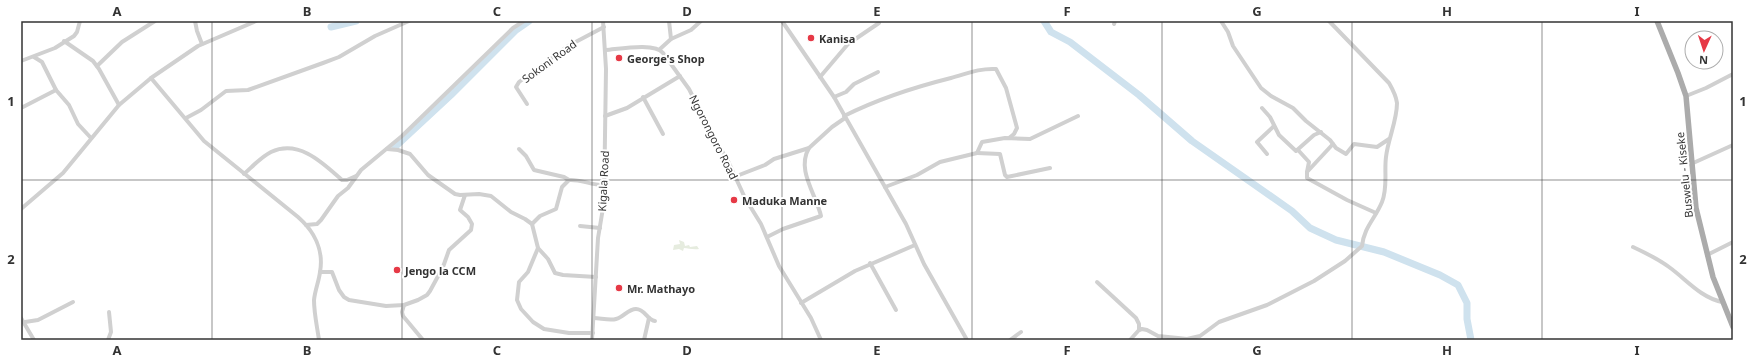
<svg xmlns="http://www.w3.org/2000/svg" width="1754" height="361" font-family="'Noto Sans',sans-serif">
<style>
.green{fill:#e6ecdf}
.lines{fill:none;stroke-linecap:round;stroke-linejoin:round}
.river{stroke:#cfe2ee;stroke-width:7}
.minor{stroke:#d0d0d0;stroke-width:4}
.major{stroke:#ababab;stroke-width:5.5}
.grid{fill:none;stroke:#333;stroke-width:1;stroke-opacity:0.55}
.poi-dot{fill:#e63946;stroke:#fff;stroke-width:1.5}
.labels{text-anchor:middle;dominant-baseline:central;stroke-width:4;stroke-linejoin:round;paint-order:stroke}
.poi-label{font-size:11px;font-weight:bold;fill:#333;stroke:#fff;text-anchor:start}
.street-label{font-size:11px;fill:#333;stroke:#fff}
.neatline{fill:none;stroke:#333;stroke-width:1.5}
.grid-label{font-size:13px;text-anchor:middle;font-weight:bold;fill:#333}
</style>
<rect width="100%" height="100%" fill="#fff"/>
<path class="green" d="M679,240L684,242L685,246L689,245L690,247L697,246L699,249C693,250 688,248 684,248L683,251L679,249L673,250L674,245L680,244Z"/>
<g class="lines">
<g class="river">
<path d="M1044,21L1051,32L1070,42L1139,95L1192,141L1292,211L1310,228L1336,240L1384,252L1440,275L1458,285L1467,303V319L1471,340"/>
<path d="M331,27L356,21"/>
<path d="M395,147L451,95L516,30L529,21"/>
</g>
<g class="minor">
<path d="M195,21L197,31L202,44"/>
<path d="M782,21L834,97L906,224L924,264L967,340"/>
<path d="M1221,21L1228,32L1233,46L1261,88L1271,96L1293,108L1306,121L1330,140L1336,148L1346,154L1354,144L1377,147L1389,139"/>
<path d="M1114,24L1115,21"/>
<path d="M671,39L691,30L701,21"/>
<path d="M64,41L93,61L99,69L119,105"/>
<path d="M660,49L671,39L669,21"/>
<path d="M606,50C619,49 655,42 663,53L689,89L713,136L728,161L745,198L761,224L779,266L811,318L821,340"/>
<path d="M34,57L42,62L56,90L69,105L78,124L91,138"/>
<path d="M21,61L55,48L74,36L77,32L80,21"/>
<path d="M97,66L122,42L155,21"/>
<path d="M820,77L848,44L879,23"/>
<path d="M151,78L204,141L298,217C314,231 324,250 320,272C319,281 315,290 314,300C314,313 317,326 319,340"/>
<path d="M1686,96L1706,88L1733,74"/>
<path d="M643,97L663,134"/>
<path d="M834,97L846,92L854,84L878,72"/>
<path d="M527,104L516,87L519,82L568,46L604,27"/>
<path d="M21,108L56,90"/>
<path d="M1262,108L1270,117L1279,135L1296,151L1314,135L1321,132"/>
<path d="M605,116L627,108L680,76"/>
<path d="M844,116C878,99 915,87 951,78C966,74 979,68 996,69L1006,88L1017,128L1014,134L1009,138"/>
<path d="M186,118L201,110L226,91L248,90L323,63L339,57L375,36L409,21"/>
<path d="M1333,144L1307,172V178L1347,200L1376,213"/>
<path d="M387,149L398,150L410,154L428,175L455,194L460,195L479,194L491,196L511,212L525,219L532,224L538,248L548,259L555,273L563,275L596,277"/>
<path d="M519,149L526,156L534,170L564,177L569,180"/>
<path d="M1298,150L1309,162L1307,172"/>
<path d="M977,153L1000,154L1005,175L1007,177L1050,168"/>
<path d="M1267,154L1257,142L1274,126"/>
<path d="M1691,164L1733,145"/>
<path d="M244,174C252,167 261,157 271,152C299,139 323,163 342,180H347L356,176"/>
<path d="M734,177L765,165L774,159L809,148L832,127L845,118"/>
<path d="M885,187L917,175L940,162L977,153L982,142L1005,138L1030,139L1078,116"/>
<path d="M21,209L63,173L119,105L151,78L198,46L256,21"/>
<path d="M532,224L540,216L556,209L562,187L569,180C580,179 591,185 603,185"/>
<path d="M306,225L317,224L321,220L338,196L348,188L361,170L402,136L513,28L524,21"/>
<path d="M580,226L600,228"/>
<path d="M767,237L783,229L821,216C816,194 796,170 809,148"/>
<path d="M1633,247C1646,253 1658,259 1669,267C1687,280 1700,297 1722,302"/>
<path d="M538,248L528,272L519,282L517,300L521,309L533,322L544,329L569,333H593"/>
<path d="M1707,255L1733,242"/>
<path d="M870,263L896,310"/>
<path d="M320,272H332L339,290L344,297L349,300L386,306L404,305L418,300L427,295L430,291L443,267L449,250L471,230L472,224L468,217L460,210L465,195"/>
<path d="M1097,282L1136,318L1139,324V330"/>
<path d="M801,303L855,271L915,245"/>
<path d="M404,305L402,312L403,316L423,340"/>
<path d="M21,318L34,340"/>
<path d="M594,318C600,318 610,321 616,319C624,317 628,309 636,309C645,309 647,320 655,321"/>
<path d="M25,322L38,320L73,302"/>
<path d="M108,340L111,332L109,312"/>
<path d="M592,340L598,238L604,202L606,69L603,21"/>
<path d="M644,340L649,318"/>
<path d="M1010,340L1021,332"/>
<path d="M1130,340L1139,330L1142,329L1147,330L1158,336L1178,338L1187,339L1200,336L1219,322L1267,305L1314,281L1345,261L1362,246C1364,227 1375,219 1382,202C1388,187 1384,172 1386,157C1388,139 1397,121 1397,103C1396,95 1393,90 1389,83L1329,21"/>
</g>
<path class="major" d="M1657,21L1678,73L1686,96L1696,208L1713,277L1733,327"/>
</g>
<path class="grid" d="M212,21V340M402,21V340M592,21V340M782,21V340M972,21V340M1162,21V340M1352,21V340M1542,21V340M21,180H1733"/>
<g class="poi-dot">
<circle cx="811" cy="38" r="4"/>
<circle cx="619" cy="58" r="4"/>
<circle cx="734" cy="200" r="4"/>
<circle cx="397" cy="270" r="4"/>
<circle cx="619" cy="288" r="4"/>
</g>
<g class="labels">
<g class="poi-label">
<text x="819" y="38">Kanisa</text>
<text x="627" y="58">George's Shop</text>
<text x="742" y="200">Maduka Manne</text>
<text x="405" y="270">Jengo la CCM</text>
<text x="627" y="288">Mr. Mathayo</text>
</g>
<g class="street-label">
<text transform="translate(549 61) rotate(-36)">Sokoni Road</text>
<text transform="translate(714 137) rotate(63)">Ngorongoro Road</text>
<text transform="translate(1684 175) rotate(-96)">Buswelu - Kiseke</text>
<text transform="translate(603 181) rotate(-87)">Kigala Road</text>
</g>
</g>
<rect width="1754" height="361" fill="none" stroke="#ffffff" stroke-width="44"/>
<g transform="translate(1704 50) rotate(183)"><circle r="19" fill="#ffffff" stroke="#adadad"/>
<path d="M0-3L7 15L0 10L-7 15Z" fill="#e63946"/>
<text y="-6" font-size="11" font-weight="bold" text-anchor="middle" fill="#333333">N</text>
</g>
<rect x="22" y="22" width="1710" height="317" class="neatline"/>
<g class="grid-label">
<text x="117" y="16">A</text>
<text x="307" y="16">B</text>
<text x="497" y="16">C</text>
<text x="687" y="16">D</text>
<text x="877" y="16">E</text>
<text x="1067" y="16">F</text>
<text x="1257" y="16">G</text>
<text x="1447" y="16">H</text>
<text x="1637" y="16">I</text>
<text x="11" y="106">1</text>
<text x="1743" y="106">1</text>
<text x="11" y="264">2</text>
<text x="1743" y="264">2</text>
<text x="117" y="355">A</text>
<text x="307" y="355">B</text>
<text x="497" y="355">C</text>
<text x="687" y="355">D</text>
<text x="877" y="355">E</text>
<text x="1067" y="355">F</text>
<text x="1257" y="355">G</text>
<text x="1447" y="355">H</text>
<text x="1637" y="355">I</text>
</g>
</svg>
